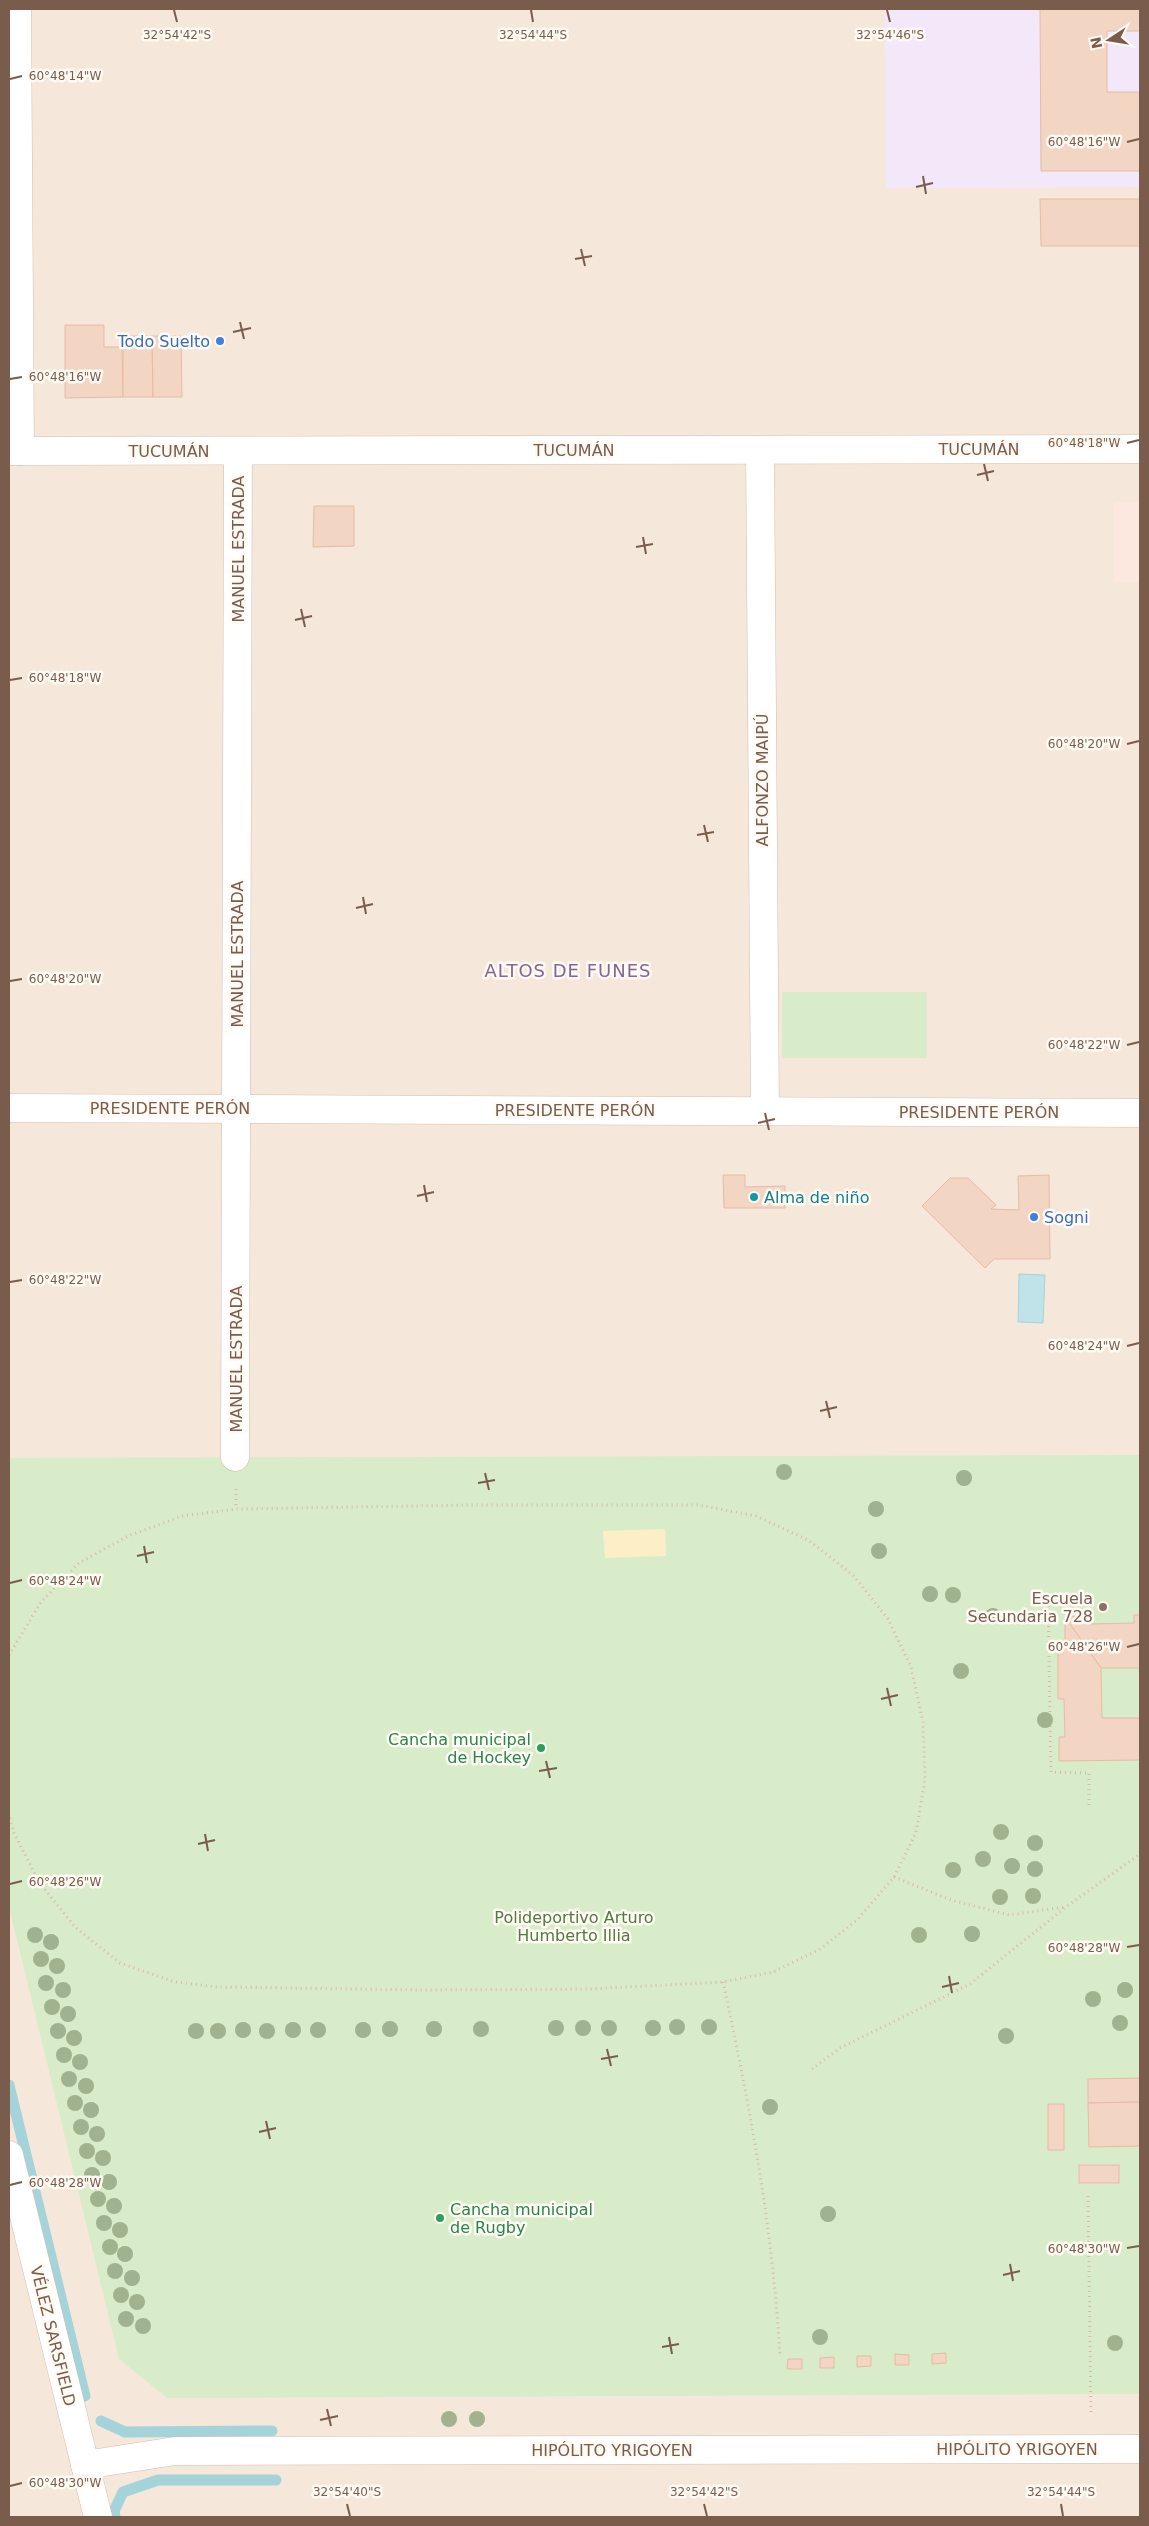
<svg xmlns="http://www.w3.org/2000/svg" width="1149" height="2526" font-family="'DejaVu Sans',sans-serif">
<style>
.residential{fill:#f5e8da}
.commercial{fill:#fde8e0}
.education{fill:#f3e8fa}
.green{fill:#d8ecc9}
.sand{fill:#fcefc7}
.water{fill:#bfe3e8;stroke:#a5d3da}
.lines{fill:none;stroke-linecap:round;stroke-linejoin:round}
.stream{stroke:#a5d3da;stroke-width:11}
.building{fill:#f3d5c3;stroke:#e6bba3}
.street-casing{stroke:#d1beb0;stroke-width:29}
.secondary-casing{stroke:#d6c0b0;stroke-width:29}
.path{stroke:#d9b8a5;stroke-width:3;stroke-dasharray:1 4;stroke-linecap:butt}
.street{stroke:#fff;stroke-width:28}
.secondary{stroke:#fff;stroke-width:28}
.tree{fill:#a0b28e}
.ticks{fill:none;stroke:#7a5c4d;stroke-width:2}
.shop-dot{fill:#3f7fe0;stroke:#fffaf3;stroke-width:2}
.culture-dot{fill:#0f9aa8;stroke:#fffaf3;stroke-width:2}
.education-dot{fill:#8d6e63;stroke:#fffaf3;stroke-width:2}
.leisure-dot{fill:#2e9e5b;stroke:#fffaf3;stroke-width:2}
.labels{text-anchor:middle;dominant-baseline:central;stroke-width:5;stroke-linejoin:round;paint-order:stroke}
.shop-label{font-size:16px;fill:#366cbe;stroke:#fffaf3;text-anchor:end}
.street-label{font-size:16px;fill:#7a5c4d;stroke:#fffaf3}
.culture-label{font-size:16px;fill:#0d838f;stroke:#fffaf3;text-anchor:start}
.education-label{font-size:16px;fill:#785e54;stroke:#fffaf3;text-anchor:end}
.leisure-label{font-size:16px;fill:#27864d;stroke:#fffaf3;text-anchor:end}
.park-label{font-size:16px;fill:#537a41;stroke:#fffaf3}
.neighbourhood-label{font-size:18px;letter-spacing:1px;fill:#846695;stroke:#fffaf3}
.ticks-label{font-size:12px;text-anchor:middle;fill:#7a5c4d;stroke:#fffaf3;stroke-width:5;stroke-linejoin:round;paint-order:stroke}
</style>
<rect width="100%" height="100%" fill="#fdf6ec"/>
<rect class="residential" x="9" y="9" width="1131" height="2508"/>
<rect class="commercial" x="1114" y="502" width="26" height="80"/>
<path class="education" d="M885,9H1140V187L886,188Z"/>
<g class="green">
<rect x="782" y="992" width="145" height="66"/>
<path d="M1140,1455V2394L167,2398L119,2359L9,1907V1458Z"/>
</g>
<path class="sand" d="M665,1529L666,1556L605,1558L603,1531Z"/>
<path class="water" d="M1019,1274L1045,1275L1043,1323L1018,1322Z"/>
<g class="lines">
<g class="stream">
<path d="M9,2085L85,2396"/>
<path d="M101,2421L125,2432L272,2431"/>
<path d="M115,2517L114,2511L123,2492L158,2480H276"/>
</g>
</g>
<g class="building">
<path d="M1040,9H1140V31H1107V92H1140V171H1041Z"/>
<path d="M1040,199H1140V246H1041Z"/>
<path d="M65,325H104V347H122L123,397L65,398Z"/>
<path d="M123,336H152L153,397H123Z"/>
<path d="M152,336H181L182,397H153Z"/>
<path d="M314,506H354V546L313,547Z"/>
<path d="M723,1175H745V1187L785,1186V1208H724Z"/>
<path d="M1049,1175L1050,1259H994L985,1268L922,1206L950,1178H968L996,1205L991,1209L1019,1210L1018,1176Z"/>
<path d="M1134,1615H1140V1668H1101L1065,1617L1090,1616L1091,1624L1134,1623Z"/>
<path d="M1065,1617L1101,1668L1102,1718H1140V1760L1059,1761V1737H1065L1064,1699H1058V1642H1065Z"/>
<path d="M1140,2078V2102L1088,2103V2079Z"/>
<path d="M1138,2102H1140V2146L1089,2147L1088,2103Z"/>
<rect x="1048" y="2104" width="16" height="46"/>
<rect x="1079" y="2165" width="40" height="18"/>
<path d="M946,2353V2363L932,2364V2354Z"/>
<path d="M895,2354L909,2355V2365H895Z"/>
<path d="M857,2356H871V2366L857,2367Z"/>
<path d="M834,2357V2368H820V2358Z"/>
<path d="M788,2359H802V2369H787Z"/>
</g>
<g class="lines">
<defs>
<g id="street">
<path d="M17,9L20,451"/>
<path d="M760,450L765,1111"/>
<path d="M235,1457L238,451"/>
<path d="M85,2465L175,2451L1140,2449"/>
</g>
<g id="secondary">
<path d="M9,451L1140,449"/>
<path d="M9,1108L1140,1113"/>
<path d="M9,2155L98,2517"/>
</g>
</defs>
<use href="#street" class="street-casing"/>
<use href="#secondary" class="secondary-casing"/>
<g class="path">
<path d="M236,1489V1509"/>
<path d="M1065,1598H1048L1051,1772L1089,1773V1809"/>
<path d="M9,1655L41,1602L79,1563L128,1536L182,1516L236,1509L470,1505H699L756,1516L808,1540L853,1575L888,1619L911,1667L923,1722L925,1779L916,1833L894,1877L857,1920L820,1949L773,1972L723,1982L589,1989L424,1990L217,1987L175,1982L120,1963L75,1927L39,1882L14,1833L9,1814"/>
<path d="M894,1877L951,1900L1009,1915L1065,1907"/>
<path d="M723,1982C750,2106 773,2230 780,2356"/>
<path d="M812,2069L840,2048L970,1984L1066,1907L1140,1854"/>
<path d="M1088,2196L1091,2416"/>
</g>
<use href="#street" class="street"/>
<use href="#secondary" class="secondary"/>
</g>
<g class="tree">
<circle cx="784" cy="1472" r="8"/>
<circle cx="964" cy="1478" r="8"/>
<circle cx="876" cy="1509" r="8"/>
<circle cx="879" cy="1551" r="8"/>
<circle cx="930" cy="1594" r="8"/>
<circle cx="953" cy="1595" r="8"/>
<circle cx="993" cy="1616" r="8"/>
<circle cx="961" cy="1671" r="8"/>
<circle cx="1045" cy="1720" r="8"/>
<circle cx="1001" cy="1832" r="8"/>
<circle cx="1035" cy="1843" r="8"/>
<circle cx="983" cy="1859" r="8"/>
<circle cx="1012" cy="1866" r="8"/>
<circle cx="1035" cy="1869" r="8"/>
<circle cx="953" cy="1870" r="8"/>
<circle cx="1033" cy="1896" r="8"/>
<circle cx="1000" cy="1897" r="8"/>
<circle cx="972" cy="1934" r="8"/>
<circle cx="35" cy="1935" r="8"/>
<circle cx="919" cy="1935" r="8"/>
<circle cx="51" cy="1942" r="8"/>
<circle cx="41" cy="1959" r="8"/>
<circle cx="57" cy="1966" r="8"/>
<circle cx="46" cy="1983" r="8"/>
<circle cx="63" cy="1990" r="8"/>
<circle cx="1125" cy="1990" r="8"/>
<circle cx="1093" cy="1999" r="8"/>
<circle cx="52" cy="2007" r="8"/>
<circle cx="68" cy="2014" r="8"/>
<circle cx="1120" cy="2023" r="8"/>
<circle cx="677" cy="2027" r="8"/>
<circle cx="709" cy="2027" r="8"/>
<circle cx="556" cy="2028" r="8"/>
<circle cx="583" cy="2028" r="8"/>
<circle cx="609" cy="2028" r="8"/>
<circle cx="653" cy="2028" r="8"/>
<circle cx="390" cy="2029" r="8"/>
<circle cx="434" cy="2029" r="8"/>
<circle cx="481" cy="2029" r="8"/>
<circle cx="243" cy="2030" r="8"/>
<circle cx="293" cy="2030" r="8"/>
<circle cx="318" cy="2030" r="8"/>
<circle cx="363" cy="2030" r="8"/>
<circle cx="58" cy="2031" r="8"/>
<circle cx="196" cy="2031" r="8"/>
<circle cx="218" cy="2031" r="8"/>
<circle cx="267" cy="2031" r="8"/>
<circle cx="1006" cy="2036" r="8"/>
<circle cx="74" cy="2038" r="8"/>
<circle cx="64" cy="2055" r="8"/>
<circle cx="80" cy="2062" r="8"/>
<circle cx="69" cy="2079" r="8"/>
<circle cx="86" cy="2086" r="8"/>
<circle cx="75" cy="2103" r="8"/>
<circle cx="770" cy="2107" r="8"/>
<circle cx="91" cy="2110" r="8"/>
<circle cx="81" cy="2127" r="8"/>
<circle cx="97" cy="2134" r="8"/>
<circle cx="87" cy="2151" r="8"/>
<circle cx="103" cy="2158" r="8"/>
<circle cx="92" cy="2175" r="8"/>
<circle cx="109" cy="2182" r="8"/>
<circle cx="98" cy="2199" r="8"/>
<circle cx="114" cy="2206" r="8"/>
<circle cx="828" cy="2214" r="8"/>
<circle cx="104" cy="2223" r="8"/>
<circle cx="120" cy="2230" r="8"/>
<circle cx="110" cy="2247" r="8"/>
<circle cx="125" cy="2254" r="8"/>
<circle cx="115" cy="2271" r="8"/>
<circle cx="132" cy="2278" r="8"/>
<circle cx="121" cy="2295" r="8"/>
<circle cx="137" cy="2302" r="8"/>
<circle cx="126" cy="2319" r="8"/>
<circle cx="143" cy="2326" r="8"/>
<circle cx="820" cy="2337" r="8"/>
<circle cx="1115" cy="2343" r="8"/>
<circle cx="449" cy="2419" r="8"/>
<circle cx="477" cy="2419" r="8"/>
</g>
<path class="ticks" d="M174,10L177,22M531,10L533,22M887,10L890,22M10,79L22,76M1127,142L1139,139M923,176L926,194M916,187L933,183M581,249L585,266M575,259L592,256M240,322L244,339M233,332L251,328M10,379L22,377M1127,443L1139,440M984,464L988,481M977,475L994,471M643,537L646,554M636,547L653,544M301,609L305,627M295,620L312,616M10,680L22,678M1127,744L1139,741M704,825L708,842M697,835L714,832M363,897L366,914M356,908L373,904M10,981L22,979M1127,1045L1139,1042M765,1113L769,1130M758,1123L775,1119M424,1185L427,1202M417,1196L434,1192M10,1282L22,1280M1127,1346L1139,1343M826,1401L830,1418M820,1411L837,1407M485,1473L489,1490M478,1483L495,1480M144,1546L147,1563M137,1556L154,1552M10,1583L22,1580M1127,1647L1139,1644M887,1688L891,1706M881,1699L898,1695M546,1761L550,1778M539,1771L557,1768M205,1834L208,1851M198,1844L215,1840M10,1884L22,1881M1127,1947L1139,1945M949,1976L952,1993M942,1987L959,1983M607,2049L611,2066M601,2059L618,2056M266,2121L270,2139M259,2132L276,2128M10,2185L22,2182M1127,2248L1139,2246M1010,2264L1013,2281M1003,2275L1020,2271M669,2337L672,2354M662,2347L679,2344M327,2409L331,2426M320,2420L338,2416M10,2486L22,2483M347,2504L350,2516M704,2504L707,2516M1061,2504L1063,2516"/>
<g class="shop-dot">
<circle cx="220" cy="341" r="5"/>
<circle cx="1034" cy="1217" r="5"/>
</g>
<circle class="culture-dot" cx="754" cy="1197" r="5"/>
<circle class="education-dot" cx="1103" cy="1607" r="5"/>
<g class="leisure-dot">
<circle cx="541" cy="1748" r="5"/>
<circle cx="440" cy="2218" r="5"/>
</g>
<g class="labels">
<g class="shop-label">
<text x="210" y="341">Todo Suelto</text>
<text x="1044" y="1217" text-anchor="start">Sogni</text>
</g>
<g class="street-label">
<text x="979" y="449">TUCUMÁN</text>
<text x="574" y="450">TUCUMÁN</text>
<text x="169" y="451">TUCUMÁN</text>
<text transform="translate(238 549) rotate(-90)">MANUEL ESTRADA</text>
<text transform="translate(762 780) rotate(-90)">ALFONZO MAIPÚ</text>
<text transform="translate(237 954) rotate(-90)">MANUEL ESTRADA</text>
<text x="170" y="1108">PRESIDENTE PERÓN</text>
<text x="575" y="1110">PRESIDENTE PERÓN</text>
<text x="979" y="1112">PRESIDENTE PERÓN</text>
<text transform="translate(236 1359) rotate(-90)">MANUEL ESTRADA</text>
<text transform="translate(53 2336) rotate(76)">VÉLEZ SARSFIELD</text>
<text x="1017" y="2449">HIPÓLITO YRIGOYEN</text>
<text x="612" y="2450">HIPÓLITO YRIGOYEN</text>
</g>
<g class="culture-label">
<text x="764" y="1197">Alma de niño</text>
</g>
<g class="education-label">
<text x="1093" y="1598">Escuela<tspan x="1093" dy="18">Secundaria 728</tspan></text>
</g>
<g class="leisure-label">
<text x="531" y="1739">Cancha municipal<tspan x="531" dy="18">de Hockey</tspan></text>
<text x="450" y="2209" text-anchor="start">Cancha municipal<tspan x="450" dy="18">de Rugby</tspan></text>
</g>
<g class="park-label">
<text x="574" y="1917">Polideportivo Arturo<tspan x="574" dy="18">Humberto Illia</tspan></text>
</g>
<g class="neighbourhood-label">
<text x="568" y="970">ALTOS DE FUNES</text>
</g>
</g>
<g class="ticks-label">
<text x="177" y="39">32°54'42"S</text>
<text x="533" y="39">32°54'44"S</text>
<text x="890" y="39">32°54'46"S</text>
<text x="65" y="80">60°48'14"W</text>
<text x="1084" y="146">60°48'16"W</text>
<text x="65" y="381">60°48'16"W</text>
<text x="1084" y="447">60°48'18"W</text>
<text x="65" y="682">60°48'18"W</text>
<text x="1084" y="748">60°48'20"W</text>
<text x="65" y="983">60°48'20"W</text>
<text x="1084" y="1049">60°48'22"W</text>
<text x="65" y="1284">60°48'22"W</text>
<text x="1084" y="1350">60°48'24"W</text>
<text x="65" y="1585">60°48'24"W</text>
<text x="1084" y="1651">60°48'26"W</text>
<text x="65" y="1886">60°48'26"W</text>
<text x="1084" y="1952">60°48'28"W</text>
<text x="65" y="2187">60°48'28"W</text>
<text x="1084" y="2253">60°48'30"W</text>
<text x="65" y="2487">60°48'30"W</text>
<text x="347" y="2496">32°54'40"S</text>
<text x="704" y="2496">32°54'42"S</text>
<text x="1061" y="2496">32°54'44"S</text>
</g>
<rect width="1149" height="2526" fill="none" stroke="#7a5c4d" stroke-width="20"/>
<g transform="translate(1109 40) rotate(258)" stroke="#fffaf3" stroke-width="4" paint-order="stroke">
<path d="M0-4L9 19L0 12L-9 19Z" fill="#7a5c4d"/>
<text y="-8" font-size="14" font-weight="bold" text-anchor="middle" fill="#7a5c4d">N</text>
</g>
</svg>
